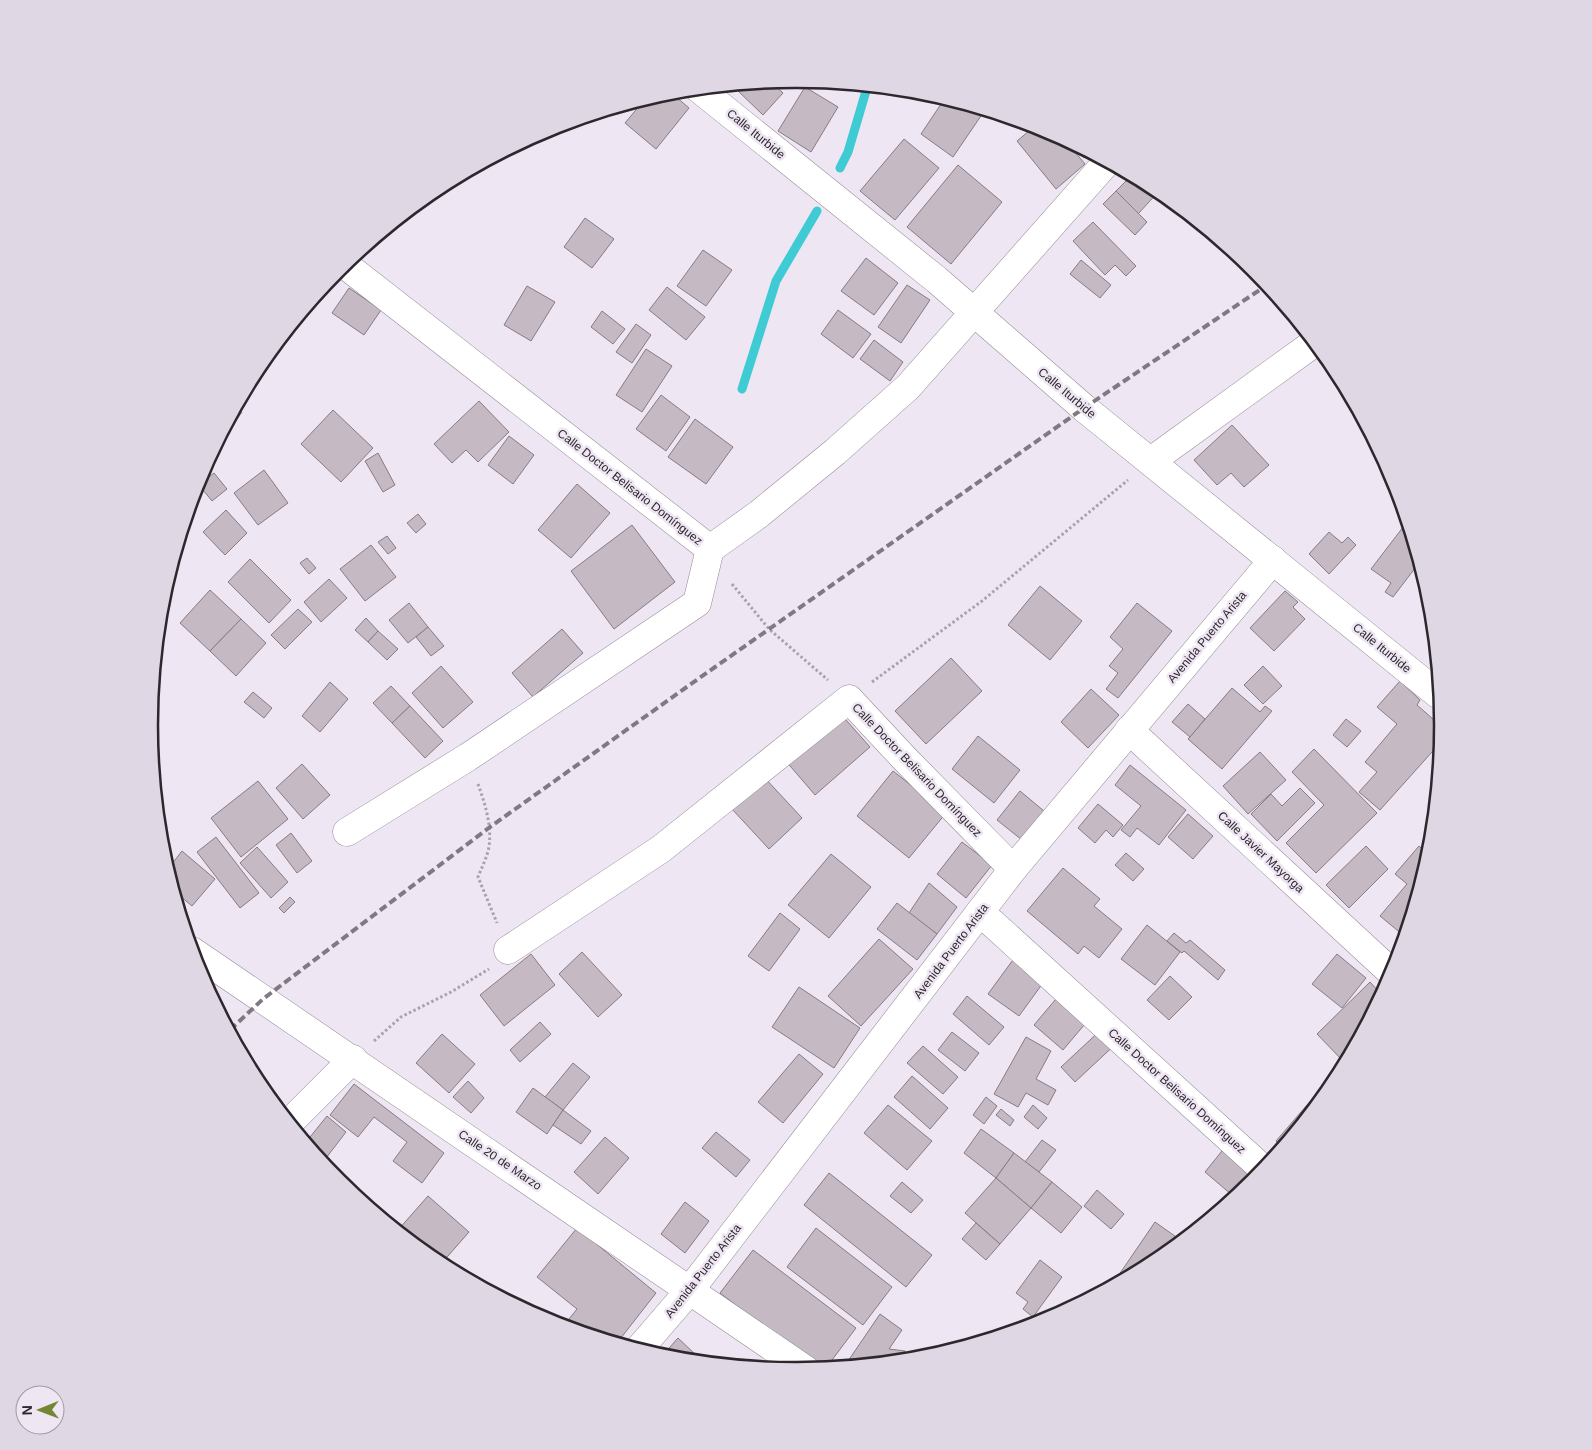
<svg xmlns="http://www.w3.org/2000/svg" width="1592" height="1450" font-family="Arial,sans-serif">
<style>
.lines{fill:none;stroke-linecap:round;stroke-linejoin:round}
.stream{stroke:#3fcbd4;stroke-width:9}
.building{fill:#c5b9c4;stroke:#877b85}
.street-casing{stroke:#948b97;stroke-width:29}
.secondary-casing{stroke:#948b97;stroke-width:29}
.path{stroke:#a9a2ac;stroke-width:3;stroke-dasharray:2.5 2.5;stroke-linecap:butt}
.street{stroke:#fff;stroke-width:28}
.secondary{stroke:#fff;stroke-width:28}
.rail{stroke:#7f7981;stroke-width:4;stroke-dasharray:8 4;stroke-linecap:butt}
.labels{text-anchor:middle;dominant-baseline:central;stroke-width:5;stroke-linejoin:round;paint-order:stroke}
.street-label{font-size:12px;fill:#2c282d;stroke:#efe6f3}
.rim{fill:none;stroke:#2c282d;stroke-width:2.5}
</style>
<rect width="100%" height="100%" fill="#efe6f3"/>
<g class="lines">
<g class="stream">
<path d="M840,168L848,152L866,91L864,85"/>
<path d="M742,389L776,281L817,211"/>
</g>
</g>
<g class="building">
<path d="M770,81L783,93L763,115L736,89L740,84Z"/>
<path d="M805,87L838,107L811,152L778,131Z"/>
<path d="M669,91L689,108L656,149L625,123L645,99Z"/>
<path d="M945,98L985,110L953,157L921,134Z"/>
<path d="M1035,126L1064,139L1085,164L1056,189L1017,141Z"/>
<path d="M904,139L939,168L895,220L860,191Z"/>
<path d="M1070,142L1089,153L1084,158Z"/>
<path d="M958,165L1002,202L951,264L907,227Z"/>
<path d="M1132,175L1159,191L1138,214L1116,191Z"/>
<path d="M1116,191L1147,222L1135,235L1103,204Z"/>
<path d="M585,218L614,239L592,268L564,247Z"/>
<path d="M1093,222L1136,266L1126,276L1115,265L1105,275L1073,241Z"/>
<path d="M703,250L732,270L706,306L677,286Z"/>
<path d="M866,258L898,283L874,315L841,291Z"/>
<path d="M1081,260L1111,285L1100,298L1070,274Z"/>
<path d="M907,285L930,300L901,343L878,327Z"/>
<path d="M527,286L555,302L531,341L504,325Z"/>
<path d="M667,287L705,317L686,340L649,310Z"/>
<path d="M349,288L381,310L364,335L332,313Z"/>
<path d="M838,310L871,334L853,358L821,334Z"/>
<path d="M602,311L625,329L613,344L591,327Z"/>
<path d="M636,324L651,335L632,363L616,352Z"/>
<path d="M874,340L903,362L890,381L860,359Z"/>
<path d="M646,349L672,366L642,412L616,395Z"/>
<path d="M661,395L690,417L666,451L636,429Z"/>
<path d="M479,401L509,432L478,462L466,450L452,463L434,444Z"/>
<path d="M236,408L242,412L223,439L220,438Z"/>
<path d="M333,410L373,448L341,482L301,444Z"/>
<path d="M695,419L733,447L706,484L668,457Z"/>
<path d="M1232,425L1269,465L1244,487L1231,473L1217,485L1194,460Z"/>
<path d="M509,436L534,455L513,484L488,465Z"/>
<path d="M378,453L395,485L383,492L365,461Z"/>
<path d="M264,470L288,503L258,525L234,493Z"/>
<path d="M214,473L227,489L212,501L199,485Z"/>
<path d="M577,484L610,513L571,558L538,530Z"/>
<path d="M1400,500L1404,513L1395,505Z"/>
<path d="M226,510L247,533L225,555L203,532Z"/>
<path d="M418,514L426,524L416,533L407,523Z"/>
<path d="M1407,522L1419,563L1393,597L1385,592L1391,583L1371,569Z"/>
<path d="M632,525L675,582L614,629L571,571Z"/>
<path d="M1329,532L1342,543L1348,537L1356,545L1329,574L1309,554Z"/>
<path d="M387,536L396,548L388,554L378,542Z"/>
<path d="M371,545L396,577L365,601L340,569Z"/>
<path d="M307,558L316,568L309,574L300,563Z"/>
<path d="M250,559L291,600L269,623L228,582Z"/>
<path d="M329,579L347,598L321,622L304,602Z"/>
<path d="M1040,586L1082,621L1050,660L1008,625Z"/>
<path d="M210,590L241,619L210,651L180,623Z"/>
<path d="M1285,591L1298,602L1293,607L1305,619L1274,651L1250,628Z"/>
<path d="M409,603L428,627L408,643L389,620Z"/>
<path d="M1137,603L1172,631L1118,698L1106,689L1118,673L1109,666L1123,649L1110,637Z"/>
<path d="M298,609L312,622L285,649L271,635Z"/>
<path d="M366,618L378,631L368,642L355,630Z"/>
<path d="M241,619L266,643L236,676L210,651Z"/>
<path d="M428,627L444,646L431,656L416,637Z"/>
<path d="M562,629L583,653L533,697L512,673Z"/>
<path d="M378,631L398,649L387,660L368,642Z"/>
<path d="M951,658L982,691L926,744L895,711Z"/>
<path d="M441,666L473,702L443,728L412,693Z"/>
<path d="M1263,666L1282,686L1263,704L1244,685Z"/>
<path d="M1400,681L1420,700L1417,705L1442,727L1441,742L1380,810L1359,792L1377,772L1365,762L1397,724L1377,707Z"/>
<path d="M330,682L348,699L320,732L302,716Z"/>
<path d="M391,686L410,706L392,723L373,703Z"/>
<path d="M1232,688L1260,712L1265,706L1272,711L1222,769L1188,739Z"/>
<path d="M1091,689L1119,715L1088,748L1061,722Z"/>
<path d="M253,692L272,708L264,718L244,702Z"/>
<path d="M1188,704L1205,719L1190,737L1172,722Z"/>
<path d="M410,706L443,741L425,758L392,723Z"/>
<path d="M839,712L870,747L815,795L785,760Z"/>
<path d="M1346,719L1361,731L1347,747L1333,735Z"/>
<path d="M978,736L1020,770L994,803L952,769Z"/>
<path d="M1314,749L1377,813L1316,873L1286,843L1324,805L1292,772Z"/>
<path d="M1260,752L1286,780L1248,814L1223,786Z"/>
<path d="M302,764L330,795L303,819L276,788Z"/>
<path d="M1130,765L1186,810L1159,845L1137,828L1130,837L1121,830L1141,806L1115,785Z"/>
<path d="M893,771L946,813L909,858L857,816Z"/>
<path d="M763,776L802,818L769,849L731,808Z"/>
<path d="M258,781L288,819L241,857L211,818Z"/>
<path d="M1300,788L1315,803L1277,841L1251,814L1271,794L1282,806Z"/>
<path d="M1020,791L1044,811L1022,840L997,820Z"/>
<path d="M1098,804L1123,825L1113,837L1106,830L1095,843L1078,828Z"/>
<path d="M1188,814L1213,836L1193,859L1168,837Z"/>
<path d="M291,833L312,861L297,873L276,845Z"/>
<path d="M216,837L259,893L240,908L197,852Z"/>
<path d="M962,842L992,865L966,898L937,874Z"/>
<path d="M1366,846L1388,869L1349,908L1326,885Z"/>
<path d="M1419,846L1429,855L1406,931L1403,935L1380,916L1407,884L1395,874Z"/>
<path d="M257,847L288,882L271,898L240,863Z"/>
<path d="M182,851L215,879L192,906L174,891L168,869Z"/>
<path d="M1126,853L1144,869L1133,881L1115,865Z"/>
<path d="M831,854L871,887L829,938L788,905Z"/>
<path d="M1063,868L1100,899L1094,906L1122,929L1099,958L1084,946L1078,954L1027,911Z"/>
<path d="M929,883L957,907L937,934L909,913Z"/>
<path d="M290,897L295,902L284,913L279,908Z"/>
<path d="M897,903L937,934L917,960L877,929Z"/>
<path d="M780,913L800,929L769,971L748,956Z"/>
<path d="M1147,925L1180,952L1155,985L1121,959Z"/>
<path d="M1174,933L1186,943L1190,940L1225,970L1218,980L1184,951L1182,953L1167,941Z"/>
<path d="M879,939L913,969L861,1026L828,996Z"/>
<path d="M582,952L622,995L598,1017L559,974Z"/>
<path d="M1018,953L1048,976L1019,1016L988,994Z"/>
<path d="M531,954L555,985L504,1026L480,995Z"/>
<path d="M1337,954L1366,978L1342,1008L1312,984Z"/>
<path d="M1170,976L1192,997L1169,1020L1147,1000Z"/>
<path d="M1370,982L1381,994L1351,1051L1342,1060L1317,1034Z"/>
<path d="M799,987L860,1028L834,1068L772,1027Z"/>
<path d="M1061,993L1090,1018L1063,1050L1034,1025Z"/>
<path d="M967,996L1004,1027L989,1045L953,1014Z"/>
<path d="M540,1022L551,1034L520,1062L510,1050Z"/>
<path d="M1105,1026L1119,1041L1075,1082L1061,1067Z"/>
<path d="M952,1032L979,1053L965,1071L938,1050Z"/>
<path d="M442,1034L475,1064L449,1093L416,1063Z"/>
<path d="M1026,1037L1051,1051L1036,1079L1056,1090L1048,1105L1026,1093L1018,1107L994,1094Z"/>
<path d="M923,1046L958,1077L943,1094L907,1063Z"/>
<path d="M799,1054L823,1074L783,1123L758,1102Z"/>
<path d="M573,1063L590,1077L563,1110L545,1097Z"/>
<path d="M912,1076L948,1108L930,1129L894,1097Z"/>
<path d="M468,1081L484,1098L471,1113L453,1097Z"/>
<path d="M354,1084L444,1153L422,1183L393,1161L407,1142L374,1117L358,1137L330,1115Z"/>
<path d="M533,1088L563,1110L547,1134L516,1112Z"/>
<path d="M986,1097L997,1106L984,1124L973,1115Z"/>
<path d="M1313,1098L1318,1103L1282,1147L1276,1141Z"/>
<path d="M888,1105L932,1141L907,1170L864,1133Z"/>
<path d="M1033,1105L1047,1118L1038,1129L1024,1117Z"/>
<path d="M1001,1109L1014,1120L1010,1126L996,1115Z"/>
<path d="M563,1110L591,1131L581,1144L553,1125Z"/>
<path d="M327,1116L346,1132L323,1162L306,1142Z"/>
<path d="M981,1129L1014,1153L996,1178L964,1153Z"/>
<path d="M716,1132L750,1160L736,1177L702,1148Z"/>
<path d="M605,1137L629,1158L598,1194L574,1172Z"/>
<path d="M1042,1140L1056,1150L1039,1172L1025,1162Z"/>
<path d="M1226,1146L1253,1169L1232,1195L1205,1172Z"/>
<path d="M1014,1153L1052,1182L1031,1208L996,1178Z"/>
<path d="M829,1173L932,1255L906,1287L804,1205Z"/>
<path d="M996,1178L1031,1208L1000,1244L965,1213Z"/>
<path d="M902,1182L923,1200L911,1213L890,1196Z"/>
<path d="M1052,1182L1082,1207L1061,1233L1031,1208Z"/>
<path d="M1097,1190L1124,1214L1111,1229L1084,1206Z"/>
<path d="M428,1196L469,1232L441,1264L398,1230Z"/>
<path d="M685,1202L709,1221L685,1253L661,1234Z"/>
<path d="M1155,1222L1179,1239L1173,1248L1155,1262L1112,1285Z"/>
<path d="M976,1223L1000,1244L986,1260L962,1239Z"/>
<path d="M577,1228L656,1293L617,1343L571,1329L565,1324L577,1309L537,1277Z"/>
<path d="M816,1228L892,1287L863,1325L787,1267Z"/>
<path d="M753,1250L856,1328L826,1368L820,1369L720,1293Z"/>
<path d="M1040,1260L1062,1277L1033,1317L1023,1309L1028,1302L1016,1293Z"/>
<path d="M880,1314L902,1330L889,1349L905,1351L898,1361L844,1367Z"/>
<path d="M678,1338L697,1356L693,1361L662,1356Z"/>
<path d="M699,1354L708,1363L693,1361Z"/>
<path d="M917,1354L923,1359L912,1360Z"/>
</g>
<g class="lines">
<defs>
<g id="street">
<path d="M344,264L710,549"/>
<path d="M1151,461L1314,343"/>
<path d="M1129,730L1392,973"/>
<path d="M347,832L468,757L697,603L710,549L759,514L835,452L908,387L1107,162"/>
<path d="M980,912L1263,1169"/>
<path d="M508,950L661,849L849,699L904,758L1013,869"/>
<path d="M192,951L806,1370"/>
<path d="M290,1122L353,1059"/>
<path d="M639,1349L690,1290L1013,869L1273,560"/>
</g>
<path id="secondary" d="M698,88L937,280L1084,408L1439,695"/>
</defs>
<use href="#street" class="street-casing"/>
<use href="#secondary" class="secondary-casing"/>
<g class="path">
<path d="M732,584L769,629L828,680"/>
<path d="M872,682L982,601L1128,480"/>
<path d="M478,784C485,804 492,825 489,847C487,857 482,867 478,877L497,923"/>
<path d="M374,1041L401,1017L451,992L489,969"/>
</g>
<use href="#street" class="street"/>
<use href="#secondary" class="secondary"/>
<path class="rail" d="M230,1030L263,999L490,827L698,679L1084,408L1267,285"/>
</g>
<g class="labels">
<g class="street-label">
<text transform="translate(756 134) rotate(39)">Calle Iturbide</text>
<text transform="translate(1067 393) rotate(40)">Calle Iturbide</text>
<text transform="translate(630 487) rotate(38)">Calle Doctor Belisario Domínguez</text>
<text transform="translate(1207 637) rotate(-50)">Avenida Puerto Arista</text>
<text transform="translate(1382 648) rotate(39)">Calle Iturbide</text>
<text transform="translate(917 770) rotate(46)">Calle Doctor Belisario Domínguez</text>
<text transform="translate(1261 852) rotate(43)">Calle Javier Mayorga</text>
<text transform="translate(951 951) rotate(-53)">Avenida Puerto Arista</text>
<text transform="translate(1177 1091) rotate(42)">Calle Doctor Belisario Domínguez</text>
<text transform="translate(500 1160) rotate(34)">Calle 20 de Marzo</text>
<text transform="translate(703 1271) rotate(-52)">Avenida Puerto Arista</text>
</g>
</g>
<path d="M0 0H1592V1450H0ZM795 88H797A637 637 0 0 1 1434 725V725A637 637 0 0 1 797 1362H795A637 637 0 0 1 158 725V725A637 637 0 0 1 795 88Z" fill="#dfd7e3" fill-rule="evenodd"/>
<path class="rim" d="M795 88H797A637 637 0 0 1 1434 725V725A637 637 0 0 1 797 1362H795A637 637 0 0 1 158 725V725A637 637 0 0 1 795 88Z"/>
<g transform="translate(40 1410) rotate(269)"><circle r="24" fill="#efe6f3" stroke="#a19aa4"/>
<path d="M0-4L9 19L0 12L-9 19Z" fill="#748635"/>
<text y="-8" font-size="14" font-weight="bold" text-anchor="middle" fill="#2c282d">N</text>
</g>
</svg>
